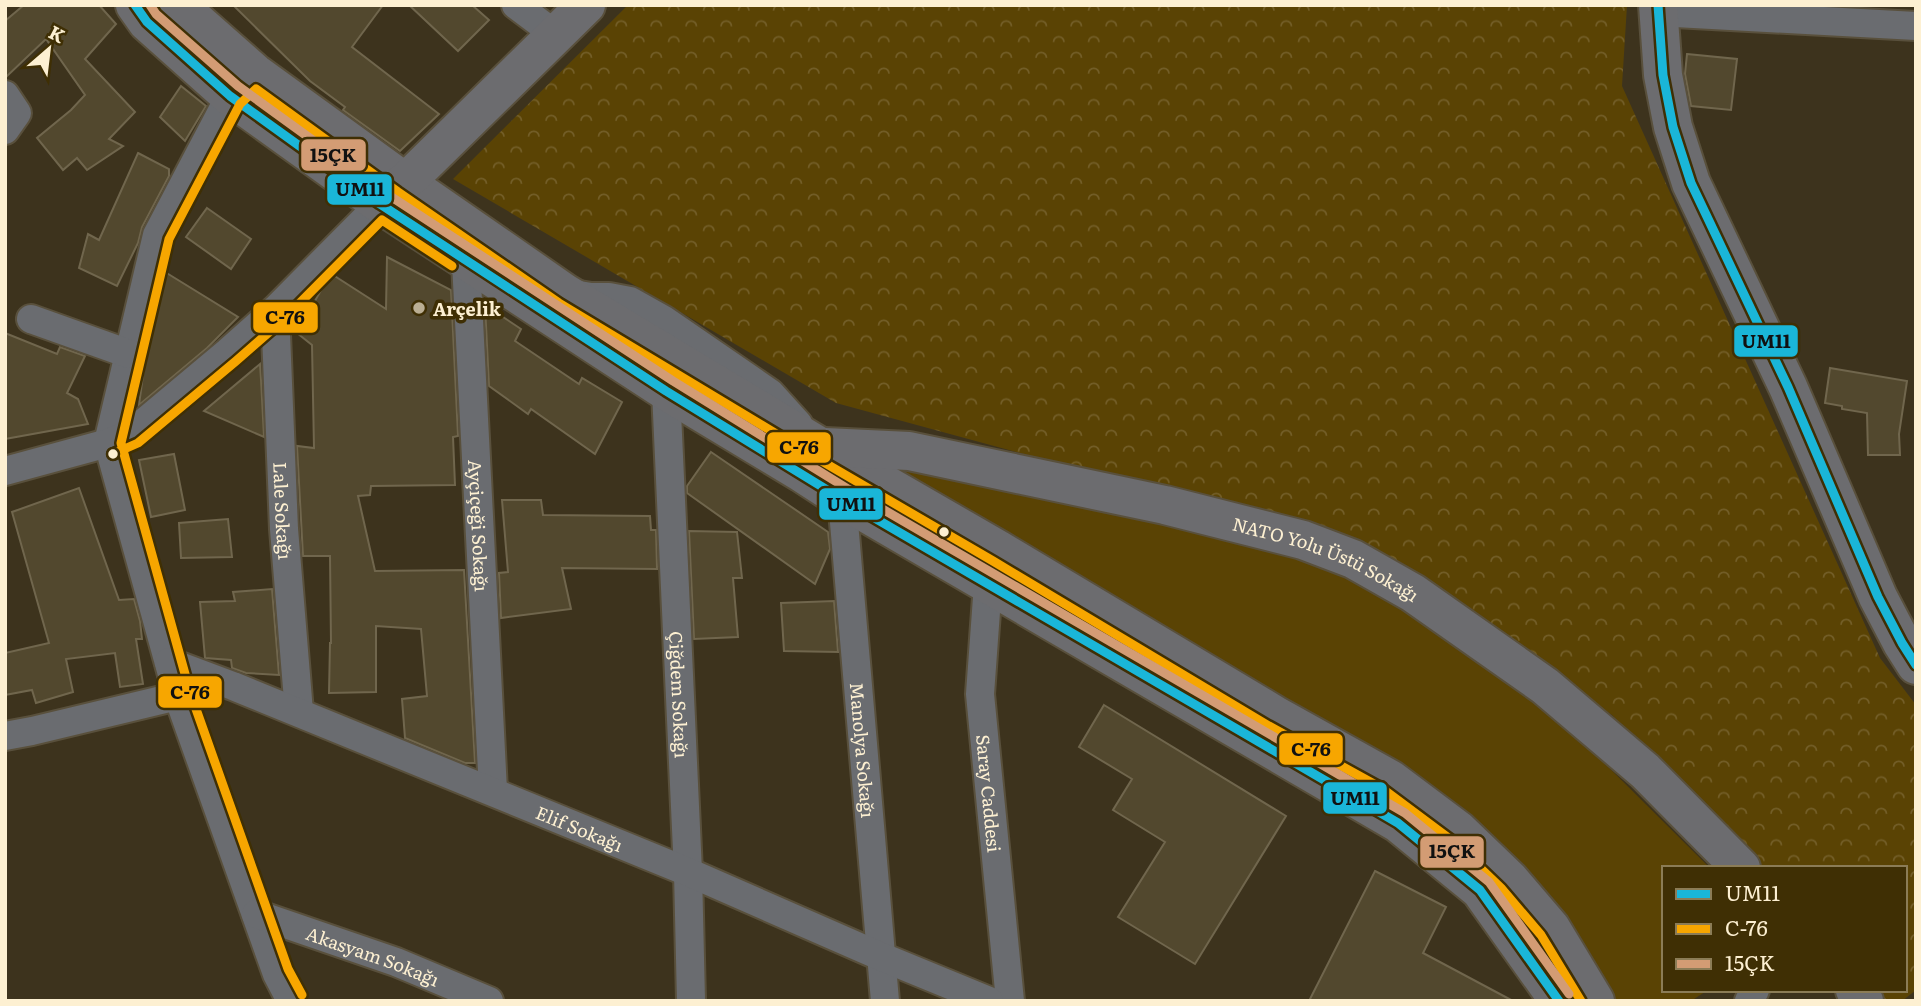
<svg xmlns="http://www.w3.org/2000/svg" width="1921" height="1006" font-family="Literata,serif">
<style>
.green{fill:#5a4304}
.forest{fill:url(#forest-crowns)}
.building{fill:#52482e;stroke:#70664d;stroke-width:2}
.lines{fill:none;stroke-linecap:round;stroke-linejoin:round}
.street-casing{stroke:#59503c;stroke-width:32}
.secondary-casing{stroke:#59503c;stroke-width:42}
.street{stroke:#6a6c70;stroke-width:28}
.secondary{stroke:#6c6c6f;stroke-width:38}
.bus-1-casing{stroke:#3f2f04;stroke-width:14}
.bus-2-casing{stroke:#3f2f04;stroke-width:14}
.bus-3-casing{stroke:#3f2f04;stroke-width:14}
.bus-1{stroke:#1ab6d8;stroke-width:9}
.bus-2{stroke:#f7a600;stroke-width:9}
.bus-3{stroke:#d39c74;stroke-width:9}
.poi-dot{fill:#baae93;stroke:#3f2f04;stroke-width:2.5}
.bus-dot{fill:#fdf0d2;stroke:#3f2f04;stroke-width:2.5}
.labels{text-anchor:middle;dominant-baseline:central;stroke-width:7;stroke-linejoin:round;paint-order:stroke}
.poi-label{font-size:18px;font-weight:bold;fill:#fdf0d2;stroke:#3f2f04;text-anchor:start}
.street-label{font-size:18px;fill:#fdf0d2;stroke:#3f2f04}
.line-badge{stroke:#3f2f04;stroke-width:2.5}
.pale-badge-label{font-size:19px;text-anchor:middle;font-weight:bold;fill:#111}
</style>
<defs>
<pattern id="forest-crowns" width="20" height="18" patternUnits="userSpaceOnUse" patternTransform="scale(1.75)"><rect width="20" height="18" fill="#5a4304"/><path d="M2 6a3 3 0 1 1 6 0M12 15a3 3 0 1 1 6 0" fill="none" stroke="#735e28"/></pattern>
</defs>
<rect width="100%" height="100%" fill="#3d331d"/>
<path class="green" d="M895,461L1131,511L1329,568L1428,623L1563,722L1710,868H1664V990H1708L1691,1001H1606L894,469Z"/>
<path class="forest" d="M628,5H1627L1622,86L1880,658L1916,705V990L1902,1001H1883L1873,990H1905V868H1757L1612,715L1358,545L836,403L453,179Z"/>
<g class="building">
<path d="M24,5H99L116,24L85,59L135,112L109,139L123,146L87,170L77,158L63,170L37,138L71,110L85,95L46,39L5,78V21Z"/>
<path d="M233,5H383L352,47L439,114L400,151L343,110L345,107L310,81Z"/>
<path d="M409,5H472L489,20L458,51Z"/>
<path d="M1687,54L1737,59L1731,110L1691,106L1685,74Z"/>
<path d="M181,86L206,106L185,141L160,117Z"/>
<path d="M138,153L169,169V176L142,227L138,243L117,286L79,268L88,234L99,240Z"/>
<path d="M207,208L251,239L231,269L186,237Z"/>
<path d="M387,257L451,290L458,436L453,437L455,485L371,486L370,495L358,496L375,571L464,570L475,763H465L405,738L402,699L427,696L421,629L376,626V692L329,693L330,643H331L330,556H303L297,446L314,448L312,345L297,333L325,283L333,275L386,309Z"/>
<path d="M165,272L238,317L207,348L139,405L145,360Z"/>
<path d="M485,305L521,329L515,341L579,384L582,378L622,402L595,454L531,409L528,414L489,386Z"/>
<path d="M5,333L57,354L60,347L85,356L67,393L78,399L88,424L5,439Z"/>
<path d="M260,364L261,380L264,437L204,411Z"/>
<path d="M1830,368L1907,381L1899,434L1900,455H1868L1867,413L1842,409V406L1825,403Z"/>
<path d="M711,452L828,532L830,549L815,584L687,493V486Z"/>
<path d="M174,454L185,510L151,517L139,460Z"/>
<path d="M79,488L119,600L134,599L140,621L142,639H136L143,684L120,687L115,653L66,659L73,692L36,703L32,690L5,695V653L49,643L12,512Z"/>
<path d="M502,500H541L543,515L650,516L651,530H656L657,569L562,568L571,609L501,618L499,573L508,572Z"/>
<path d="M228,519L232,557L181,558L179,523Z"/>
<path d="M689,531L737,532L742,578H733L738,637L694,639Z"/>
<path d="M272,589L279,675L246,673L232,668L231,660L205,658L200,602L235,601L233,592Z"/>
<path d="M834,601L838,652L784,651L781,603Z"/>
<path d="M1104,705L1286,816L1195,964L1118,917L1165,842L1113,810L1132,779L1079,747Z"/>
<path d="M1375,871L1446,907L1423,953L1513,1001H1309Z"/>
</g>
<g class="lines">
<defs>
<g id="street">
<path d="M516,5L556,35"/>
<path d="M1657,12L1916,26"/>
<path d="M5,95L17,113L5,130"/>
<path d="M230,96L157,235L108,443L178,696L277,974L291,1001"/>
<path id="s1" d="M466,262L493,791"/>
<path d="M573,294L591,297H609L630,301L664,320L770,393L798,424"/>
<path id="s2" d="M275,310L284,529L299,712"/>
<path d="M31,319L129,354"/>
<path id="s3" d="M666,391L688,872L691,1001"/>
<path d="M5,471L108,443L130,434L228,352L275,310L380,204"/>
<path id="s4" d="M842,499L885,1001"/>
<path id="s5" d="M988,584L980,694L1010,1001"/>
<path id="s6" d="M169,662L233,686L688,872L882,957L989,1001"/>
<path d="M5,736L32,731L178,696"/>
<path id="s7" d="M256,914L396,962L489,1001"/>
<path d="M1749,1001L1755,990"/>
</g>
<g id="secondary">
<path d="M135,5L147,22L230,96L380,204L666,391L802,473L842,499L1398,823L1480,890L1559,1001"/>
<path d="M178,5L255,73L405,182L565,293L819,446L999,550L1275,715L1390,779L1458,830L1510,880L1551,928L1595,1001"/>
<path d="M1658,5L1663,75L1673,127L1691,183L1788,387L1878,597L1902,643L1916,665"/>
<path d="M387,198L418,170L586,5"/>
<path id="s8" d="M825,447L909,451L1165,505L1303,540L1353,559L1413,593L1545,686L1645,771L1741,868"/>
<path d="M1855,990L1864,1001"/>
</g>
</defs>
<use href="#street" class="street-casing"/>
<use href="#secondary" class="secondary-casing"/>
<use href="#street" class="street"/>
<use href="#secondary" class="secondary"/>
<defs>
<g id="bus-1">
<path d="M135,5L147,22L230,96L380,204L666,391L842,499L1398,823L1480,890L1559,1001"/>
<path d="M1658,5L1663,75L1673,127L1691,183L1788,387L1878,597L1902,643L1916,665"/>
</g>
<g id="bus-2">
<path d="M113,454L138,443L236,361L284,319L382,220L452,266"/>
<path d="M302,995L288,969L190,692L121,443L169,239L240,104L256,89L398,192L559,303L813,456L993,561L1269,726L1383,789L1450,839L1501,888L1541,935L1581,1001"/>
</g>
<path id="bus-3" d="M150,5L156,14L238,86L387,194L673,381L848,489L1405,813L1489,882L1569,994"/>
</defs>
<use href="#bus-1" class="bus-1-casing"/>
<use href="#bus-2" class="bus-2-casing"/>
<use href="#bus-3" class="bus-3-casing"/>
<use href="#bus-1" class="bus-1"/>
<use href="#bus-2" class="bus-2"/>
<use href="#bus-3" class="bus-3"/>
</g>
<circle class="poi-dot" cx="419" cy="308" r="7"/>
<g class="bus-dot">
<circle cx="113" cy="454" r="6"/>
<circle cx="944" cy="532" r="6"/>
</g>
<g class="labels">
<g class="poi-label">
<text x="433" y="308">Arçelik</text>
</g>
<g class="street-label">
<text stroke="none"><textPath href="#s2" startOffset="201">Lale Sokağı</textPath></text>
<text stroke="none"><textPath href="#s1" startOffset="264">Ayçiçeği Sokağı</textPath></text>
<text stroke="none"><textPath href="#s8" startOffset="516">NATO Yolu Üstü Sokağı</textPath></text>
<text stroke="none"><textPath href="#s3" startOffset="304">Çiğdem Sokağı</textPath></text>
<text stroke="none"><textPath href="#s4" startOffset="252">Manolya Sokağı</textPath></text>
<text stroke="none"><textPath href="#s5" startOffset="210">Saray Caddesi</textPath></text>
<text stroke="none"><textPath href="#s6" startOffset="443">Elif Sokağı</textPath></text>
<text stroke="none"><textPath href="#s7" startOffset="124">Akasyam Sokağı</textPath></text>
</g>
</g>
<g class="line-badge">
<rect x="300" y="138" width="67" height="34" rx="7" fill="#d39c74"/>
<rect x="326" y="173" width="67" height="33" rx="7" fill="#1ab6d8"/>
<rect x="252" y="301" width="67" height="33" rx="7" fill="#f7a600"/>
<rect x="1733" y="324" width="66" height="34" rx="7" fill="#1ab6d8"/>
<rect x="766" y="431" width="66" height="33" rx="7" fill="#f7a600"/>
<rect x="818" y="487" width="66" height="34" rx="7" fill="#1ab6d8"/>
<rect x="157" y="675" width="66" height="34" rx="7" fill="#f7a600"/>
<rect x="1278" y="732" width="66" height="34" rx="7" fill="#f7a600"/>
<rect x="1322" y="781" width="66" height="34" rx="7" fill="#1ab6d8"/>
<rect x="1419" y="835" width="66" height="34" rx="7" fill="#d39c74"/>
</g>
<g class="pale-badge-label">
<text x="333" y="162">15ÇK</text>
<text x="360" y="196">UM11</text>
<text x="285" y="324">C-76</text>
<text x="1766" y="348">UM11</text>
<text x="799" y="454">C-76</text>
<text x="851" y="511">UM11</text>
<text x="190" y="699">C-76</text>
<text x="1311" y="756">C-76</text>
<text x="1355" y="805">UM11</text>
<text x="1452" y="858">15ÇK</text>
</g>
<rect width="1921" height="1006" fill="none" stroke="#fdf0d2" stroke-width="14"/>
<rect x="1662" y="866" width="245" height="126" fill="#3f2f04" stroke="#8b7c56" stroke-width="2"/>
<rect x="1676" y="889" width="35" height="10" fill="#1ab6d8" stroke="#8b7c56" stroke-width="2"/>
<text x="1725" y="901" font-size="21" fill="#fdf0d2">UM11</text>
<rect x="1676" y="924" width="35" height="10" fill="#f7a600" stroke="#8b7c56" stroke-width="2"/>
<text x="1725" y="936" font-size="21" fill="#fdf0d2">C-76</text>
<rect x="1676" y="959" width="35" height="10" fill="#d39c74" stroke="#8b7c56" stroke-width="2"/>
<text x="1725" y="971" font-size="21" fill="#fdf0d2">15ÇK</text>
<g transform="translate(49 49) rotate(28)" stroke="#3f2f04" stroke-width="5" paint-order="stroke">
<path d="M0-5L12 26L0 18L-12 26Z" fill="#fdf0d2"/>
<text y="-10" font-size="19" font-weight="bold" text-anchor="middle" fill="#fdf0d2">K</text>
</g>
</svg>
